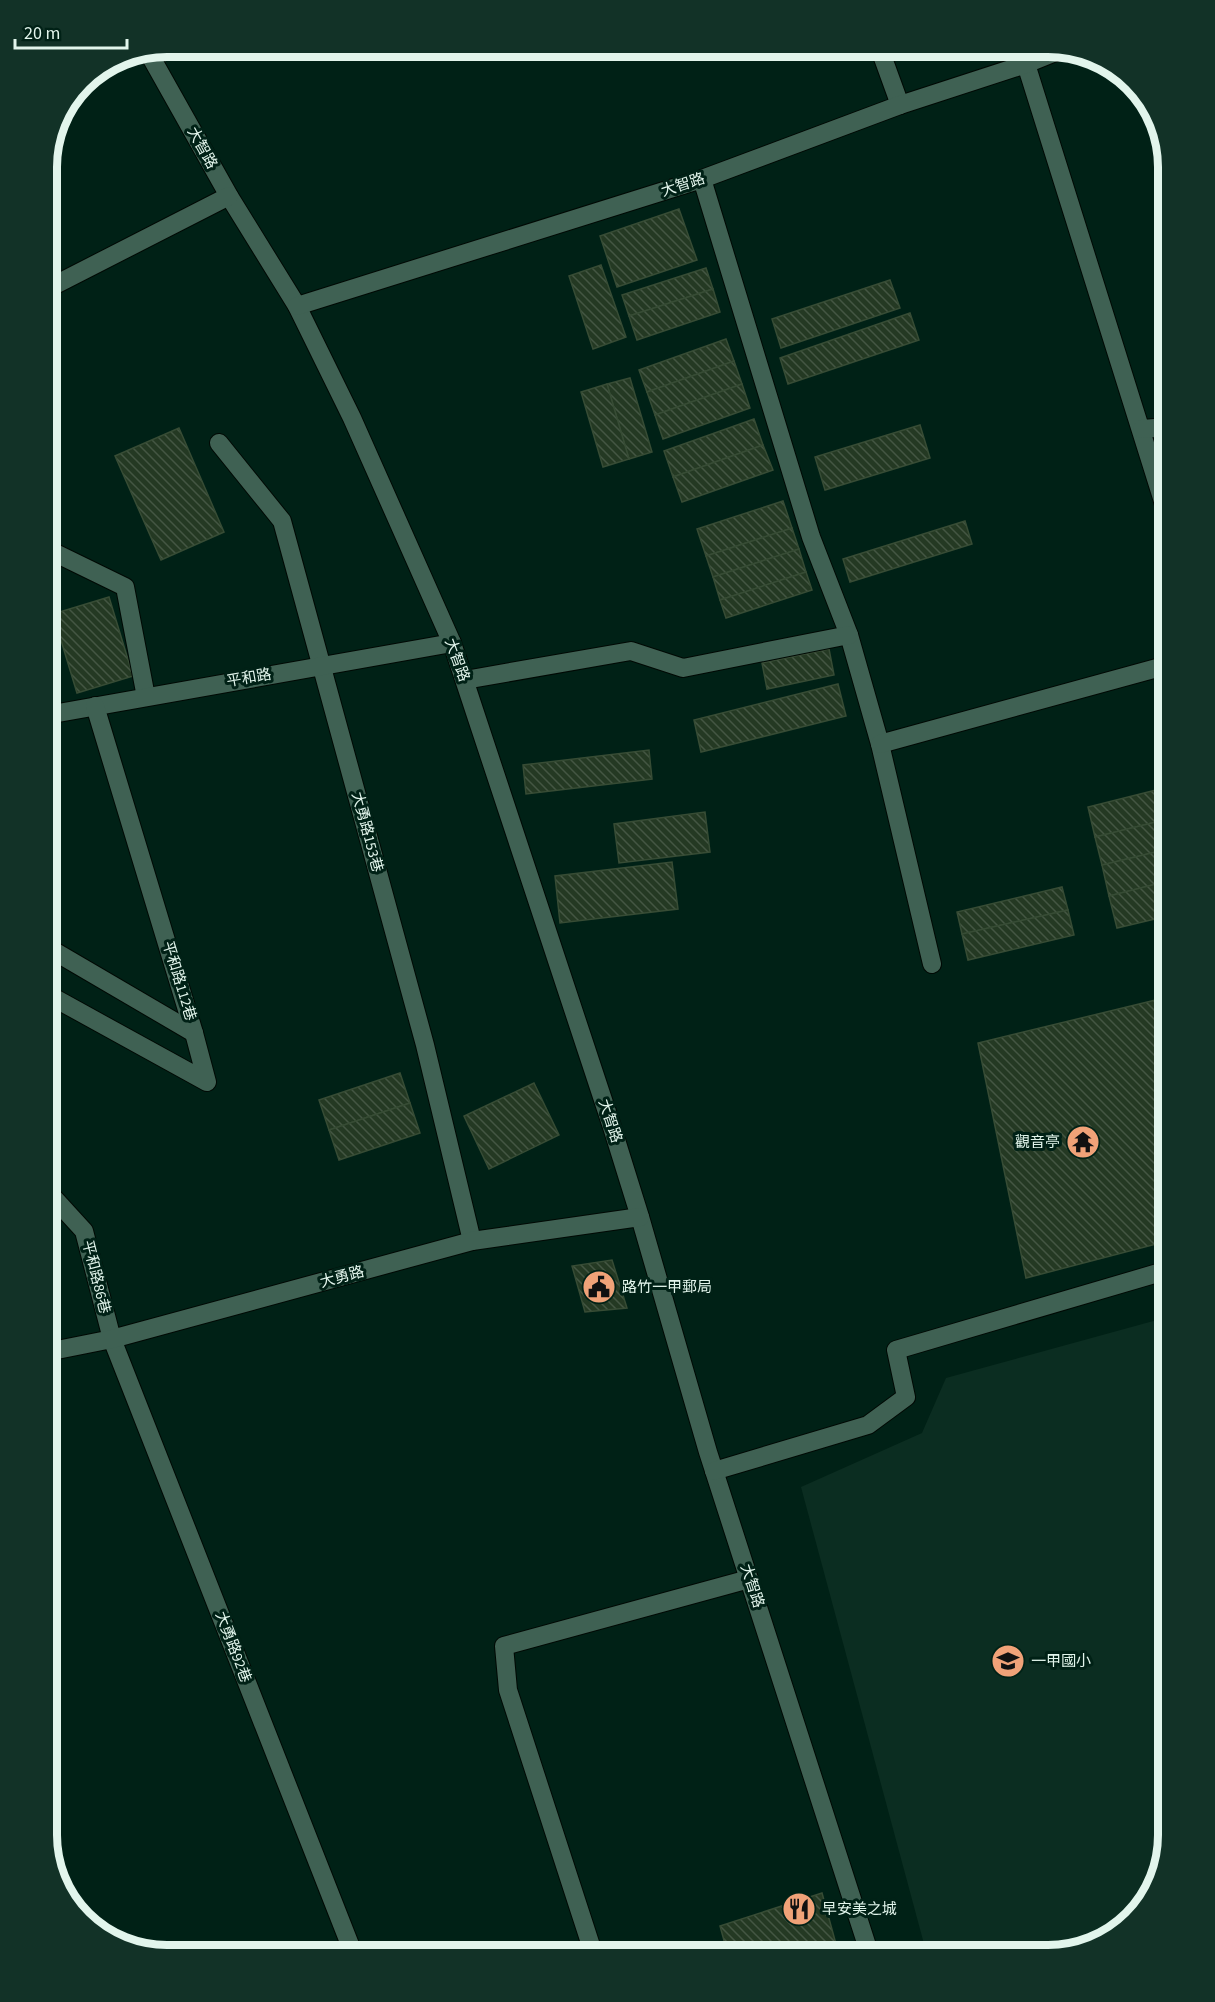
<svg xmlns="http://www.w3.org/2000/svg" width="1215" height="2002" font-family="'Source Sans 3','Noto Sans TC',sans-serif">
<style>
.built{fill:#0b2d21}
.building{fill:url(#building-back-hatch);stroke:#374c35;stroke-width:1.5}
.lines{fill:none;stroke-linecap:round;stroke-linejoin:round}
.minor-casing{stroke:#000904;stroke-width:20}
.minor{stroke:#3f6153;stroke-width:18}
.labels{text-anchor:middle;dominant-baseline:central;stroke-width:6;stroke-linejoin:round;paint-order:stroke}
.street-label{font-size:15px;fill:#e2f5ec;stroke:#002116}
.poi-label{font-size:15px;fill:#e2f5ec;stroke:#002116;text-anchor:start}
.rim{fill:none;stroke:#e2f5ec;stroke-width:8}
</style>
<defs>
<pattern id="building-back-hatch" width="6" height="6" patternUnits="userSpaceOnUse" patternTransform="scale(1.5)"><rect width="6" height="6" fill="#243923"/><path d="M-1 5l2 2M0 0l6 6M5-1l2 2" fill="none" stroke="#445643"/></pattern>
</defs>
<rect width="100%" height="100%" fill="#002116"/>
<path class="built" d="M1168,1317V1835L1148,1902L1101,1943L1048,1955H927L801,1487L922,1433L946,1378Z"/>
<g class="building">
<path d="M679,209L697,260L617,287L600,236Z"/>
<path d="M601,265L626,337L593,349L569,276Z"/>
<path d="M706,268L713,289L629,316L622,295Z"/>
<path d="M890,280L900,308L781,348L772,319Z"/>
<path d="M713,289L720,312L637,340L629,316Z"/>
<path d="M910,313L919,340L788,384L780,358Z"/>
<path d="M726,339L734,361L647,392L639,370Z"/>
<path d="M734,361L742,384L655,415L647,392Z"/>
<path d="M630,378L652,452L629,459L607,384Z"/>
<path d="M607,384L629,459L603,467L581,392Z"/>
<path d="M742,384L750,408L663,439L655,415Z"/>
<path d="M754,419L763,445L673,477L664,451Z"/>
<path d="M920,425L930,458L825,490L815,457Z"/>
<path d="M179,428L224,532L161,560L115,456Z"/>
<path d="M763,445L773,470L682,502L673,477Z"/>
<path d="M783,501L792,528L706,556L697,529Z"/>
<path d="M965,521L972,544L850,582L843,559Z"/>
<path d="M792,528L799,549L713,577L706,556Z"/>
<path d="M799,549L806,572L720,600L713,577Z"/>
<path d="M806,572L812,590L726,618L720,600Z"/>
<path d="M109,597L133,676L77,693L53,614Z"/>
<path d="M829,649L834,675L767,689L762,663Z"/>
<path d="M47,669L51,686L47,688Z"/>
<path d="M838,684L846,716L701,752L694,720Z"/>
<path d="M649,750L652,779L526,794L523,765Z"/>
<path d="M1168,787V819L1095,837L1088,807Z"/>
<path d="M705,812L710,852L619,863L614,824Z"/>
<path d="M1168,819V849L1102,865L1095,837Z"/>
<path d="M1168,849V881L1109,896L1102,865Z"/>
<path d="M672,862L678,909L560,923L555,876Z"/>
<path d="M1168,881V916L1117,928L1109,896Z"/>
<path d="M1062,887L1068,910L962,934L957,912Z"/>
<path d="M1068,910L1074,935L968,960L962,934Z"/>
<path d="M1168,997V1241L1026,1278L978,1043Z"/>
<path d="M400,1073L410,1103L329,1130L319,1100Z"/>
<path d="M534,1083L559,1135L489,1169L464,1116Z"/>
<path d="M410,1103L420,1133L339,1160L329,1130Z"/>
<path d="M612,1260L627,1308L585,1312L572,1266Z"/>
<path d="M822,1893L839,1955H728L720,1926Z"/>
</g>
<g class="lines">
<defs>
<g id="minor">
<path d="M879,47L900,105"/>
<path d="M147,50L229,196L297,306L352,418L452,643L612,1127L640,1217L708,1452L870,1955"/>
<path d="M1026,64L1168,517"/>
<path d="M702,179L811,537L849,635L880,744L932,964"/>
<path d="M47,289L229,196"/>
<path d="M297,306L702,179L900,105L1026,64L1063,49"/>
<path d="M1142,429L1168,427"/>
<path d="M219,443L282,521L425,1045L472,1241"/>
<path d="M47,549L125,587L146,697"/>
<path d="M465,680L631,651L683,668L849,635"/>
<path d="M47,715L452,643"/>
<path d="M880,744L1168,665"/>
<path d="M47,947L194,1033"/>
<path d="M47,994L207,1082L194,1033L95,706"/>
<path d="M47,1193L52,1196L84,1231L112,1339L354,1955"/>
<path d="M47,1352L112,1339L472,1241L640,1217"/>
<path d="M714,1471L868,1425L906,1397L896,1350L1168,1270"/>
<path d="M594,1955L508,1690L504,1646L749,1579"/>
</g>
</defs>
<use href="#minor" class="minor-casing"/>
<use href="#minor" class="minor"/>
</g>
<defs>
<symbol id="temple-disc" viewBox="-11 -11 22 22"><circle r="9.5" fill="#f0a278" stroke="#002116"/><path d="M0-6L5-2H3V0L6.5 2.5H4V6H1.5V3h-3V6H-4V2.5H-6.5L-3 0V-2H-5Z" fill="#111"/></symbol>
<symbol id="civic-disc" viewBox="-11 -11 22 22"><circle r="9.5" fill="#f0a278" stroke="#002116"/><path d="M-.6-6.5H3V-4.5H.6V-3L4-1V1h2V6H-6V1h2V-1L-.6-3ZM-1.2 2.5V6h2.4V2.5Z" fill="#111"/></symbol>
<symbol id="school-disc" viewBox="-11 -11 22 22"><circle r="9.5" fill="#f0a278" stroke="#002116"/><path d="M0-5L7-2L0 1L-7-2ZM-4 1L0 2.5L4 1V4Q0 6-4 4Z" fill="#111"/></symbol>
<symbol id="restaurant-disc" viewBox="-11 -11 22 22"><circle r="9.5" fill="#f0a278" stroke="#002116"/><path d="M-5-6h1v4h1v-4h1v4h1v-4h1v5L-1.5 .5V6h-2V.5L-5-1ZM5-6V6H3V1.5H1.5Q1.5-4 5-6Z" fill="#111"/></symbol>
</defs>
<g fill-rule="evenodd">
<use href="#temple-disc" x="1064" y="1123" width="38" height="38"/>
<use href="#civic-disc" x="580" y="1268" width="38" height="38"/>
<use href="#school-disc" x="989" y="1642" width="38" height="38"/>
<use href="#restaurant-disc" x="780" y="1890" width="38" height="38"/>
</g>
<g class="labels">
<g class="street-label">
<text transform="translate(202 148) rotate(61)">大智路</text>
<text transform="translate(683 185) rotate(-18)">大智路</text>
<text transform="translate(457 660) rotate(70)">大智路</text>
<text transform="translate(249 678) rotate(-10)">平和路</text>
<text transform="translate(367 832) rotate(75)">大勇路153巷</text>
<text transform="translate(179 981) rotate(73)">平和路112巷</text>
<text transform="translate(610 1121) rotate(72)">大智路</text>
<text transform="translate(96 1277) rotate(76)">平和路86巷</text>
<text transform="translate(342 1277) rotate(-15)">大勇路</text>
<text transform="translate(752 1586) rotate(72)">大智路</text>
<text transform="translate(233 1647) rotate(69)">大勇路92巷</text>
</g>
<g class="poi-label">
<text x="1060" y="1142" text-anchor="end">觀音亭</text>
<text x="622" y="1287">路竹一甲郵局</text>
<text x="1031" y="1661">一甲國小</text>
<text x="822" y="1909">早安美之城</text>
</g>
</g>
<path d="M0 0H1215V2002H0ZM167 57H1048A110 110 0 0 1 1158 167V1835A110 110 0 0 1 1048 1945H167A110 110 0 0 1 57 1835V167A110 110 0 0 1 167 57Z" fill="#123227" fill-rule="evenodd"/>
<path class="rim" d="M167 57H1048A110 110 0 0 1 1158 167V1835A110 110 0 0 1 1048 1945H167A110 110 0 0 1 57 1835V167A110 110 0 0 1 167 57Z"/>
<path d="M15 39v9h112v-9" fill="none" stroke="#e2f5ec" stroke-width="3"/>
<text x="24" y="39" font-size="18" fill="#e2f5ec" stroke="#002116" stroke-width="4.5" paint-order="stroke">20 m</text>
</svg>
